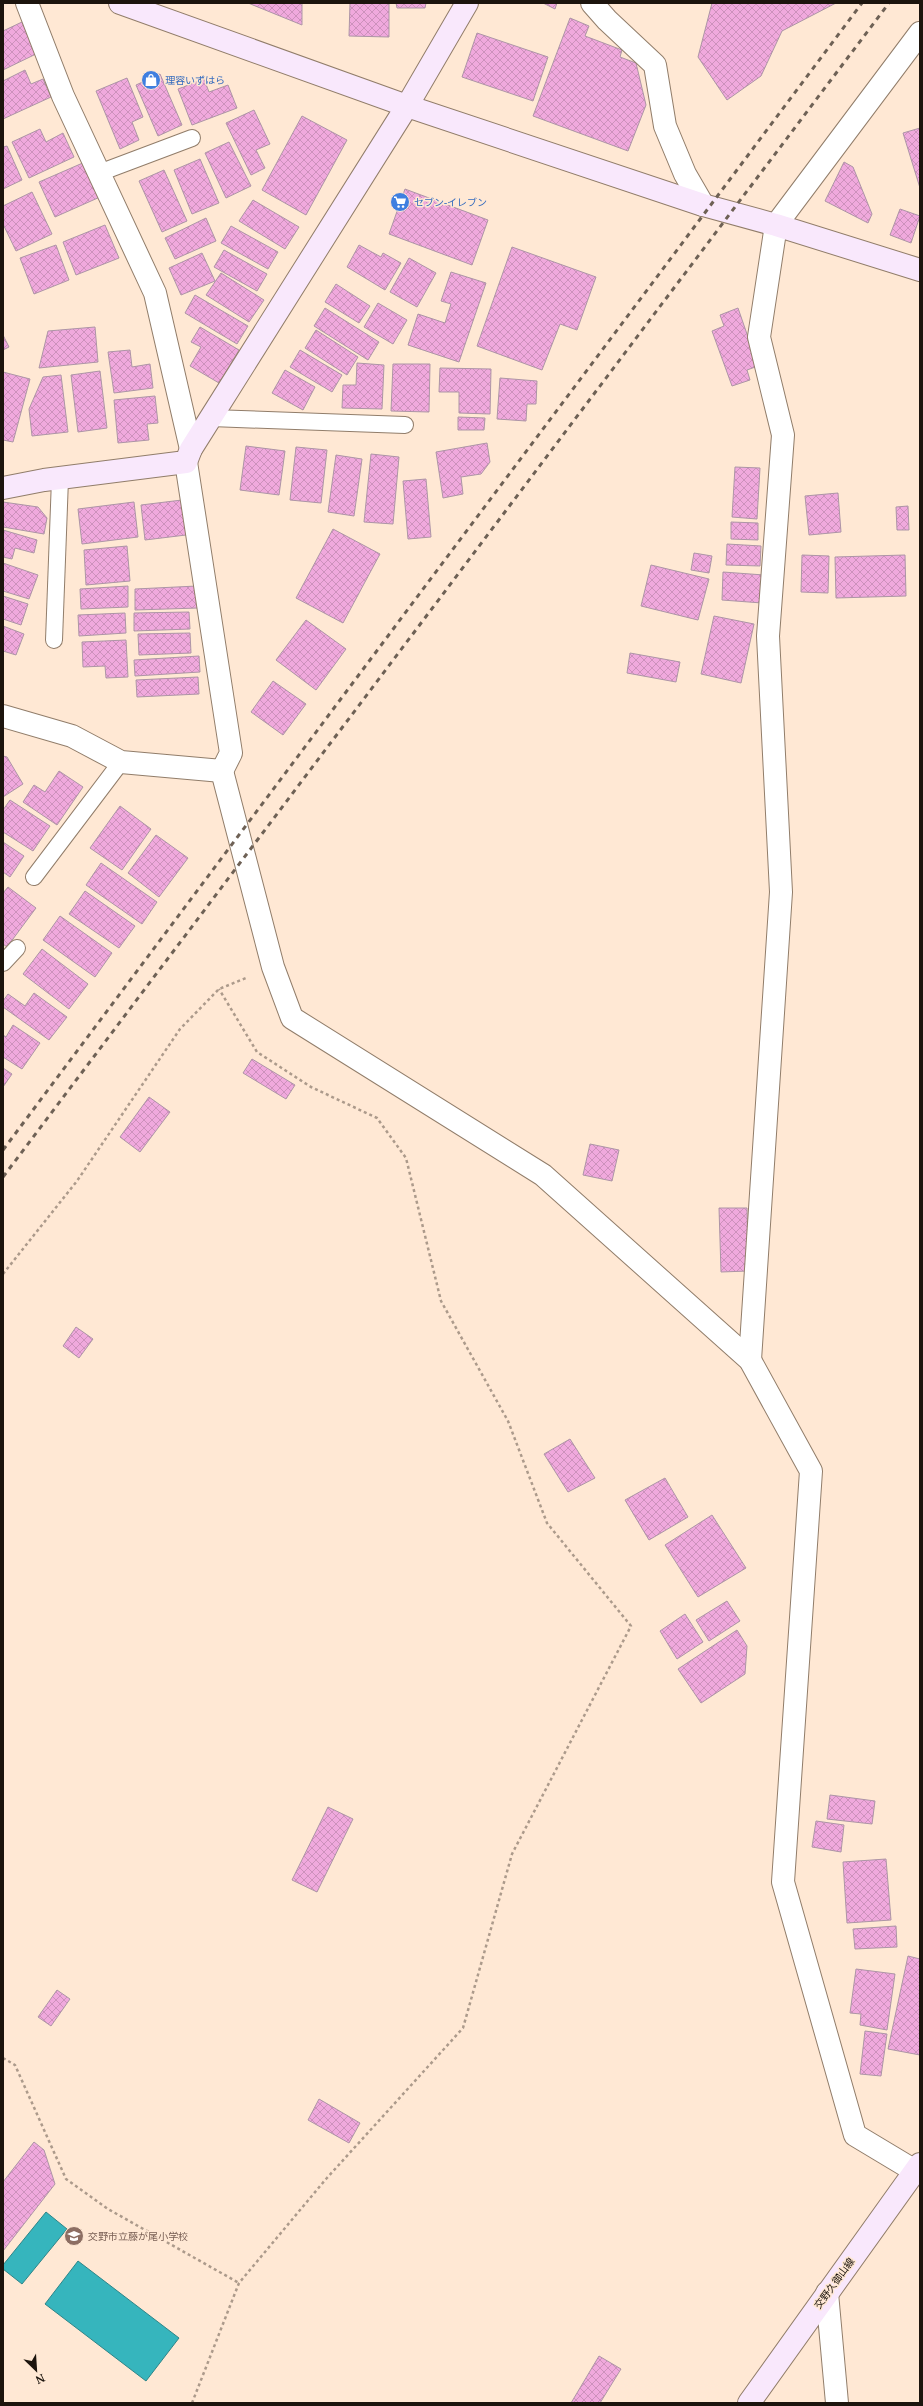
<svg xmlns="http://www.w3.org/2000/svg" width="923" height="2406" font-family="'Noto Serif','Noto Sans JP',serif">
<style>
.water{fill:#36b5bd;stroke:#2e8588}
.building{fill:url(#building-cross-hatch);stroke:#ad95a6}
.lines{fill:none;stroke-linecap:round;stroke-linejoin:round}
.lane-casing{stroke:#917d6a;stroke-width:18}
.street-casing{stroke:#917d6a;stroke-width:24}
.secondary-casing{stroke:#917d6a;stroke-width:24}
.path{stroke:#ac9a8b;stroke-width:2.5;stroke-dasharray:3 3;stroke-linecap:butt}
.lane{stroke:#fff;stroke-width:16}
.street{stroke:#fff;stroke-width:22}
.secondary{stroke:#f9e8fc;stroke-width:22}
.rail{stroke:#6e6155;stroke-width:3;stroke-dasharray:5 5;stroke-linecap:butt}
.labels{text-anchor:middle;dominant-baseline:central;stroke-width:3;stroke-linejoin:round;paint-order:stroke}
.shop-label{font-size:10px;fill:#366cbe;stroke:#ffe8d4;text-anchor:start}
.education-label{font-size:10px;fill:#785e54;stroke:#ffe8d4;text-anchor:start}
.street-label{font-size:10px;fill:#1c140d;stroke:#ffe8d4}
</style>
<defs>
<pattern id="building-cross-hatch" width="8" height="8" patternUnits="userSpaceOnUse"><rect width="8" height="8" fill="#f0a9dd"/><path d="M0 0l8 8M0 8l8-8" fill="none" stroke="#cd91bc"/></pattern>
</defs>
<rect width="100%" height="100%" fill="#ffe8d4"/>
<g class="water">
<path d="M46,2212L67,2229L22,2284L3,2269V2265Z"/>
<path d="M78,2261L179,2338L146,2381L45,2304Z"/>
</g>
<g class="building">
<path d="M248,3H302V25Z"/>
<path d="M350,3H389V37L349,36Z"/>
<path d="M396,3H426L425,8H397Z"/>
<path d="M543,3H557L555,9Z"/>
<path d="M712,3H836L782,31L761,76L727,100L698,57Z"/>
<path d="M570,18L589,26L585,36L622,50L620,57L636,63L646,105L628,151L533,116Z"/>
<path d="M22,22L36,54L3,70V31Z"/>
<path d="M477,33L548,57L533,101L462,77Z"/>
<path d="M25,70L31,84L43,79L51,97L3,119V81Z"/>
<path d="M160,74L182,125L158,136L136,85Z"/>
<path d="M127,78L143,117L132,122L139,140L120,149L96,91Z"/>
<path d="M204,79L209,92L228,85L237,108L192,125L178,89Z"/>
<path d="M254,110L270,144L256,150L265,168L251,175L226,123Z"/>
<path d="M302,116L347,140L306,215L262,190Z"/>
<path d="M920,128V188L903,133Z"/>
<path d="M40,129L46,142L63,133L74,157L29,178L12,142Z"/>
<path d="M229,142L251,186L226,198L205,153Z"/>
<path d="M7,146L22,180L3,189V147Z"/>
<path d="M200,159L219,203L192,214L174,170Z"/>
<path d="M85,162L100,197L55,217L39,182Z"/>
<path d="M844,162L853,167L872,214L868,223L825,201Z"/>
<path d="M164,170L187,221L162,232L139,181Z"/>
<path d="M405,189L488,220L472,265L389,234Z"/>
<path d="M32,192L52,234L16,251L3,224V206Z"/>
<path d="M253,200L299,227L285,249L239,221Z"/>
<path d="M900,209L920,216L911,243L890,235Z"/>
<path d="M206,218L216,241L175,259L165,238Z"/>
<path d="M105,225L119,258L76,275L63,242Z"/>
<path d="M231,226L278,252L268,269L221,243Z"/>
<path d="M56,245L69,280L34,294L20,258Z"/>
<path d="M359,245L381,257L383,253L401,263L385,290L347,267Z"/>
<path d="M512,247L596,277L577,330L560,324L542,370L477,346Z"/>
<path d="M224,250L267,274L257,291L214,267Z"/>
<path d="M202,253L215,281L181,295L169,268Z"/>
<path d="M409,258L436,273L417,307L390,292Z"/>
<path d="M451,272L486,283L459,362L408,345L418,314L445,323L451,304L441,301Z"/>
<path d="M221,273L264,300L249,322L206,295Z"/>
<path d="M336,284L370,306L359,323L325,302Z"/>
<path d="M195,295L248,326L237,344L185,313Z"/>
<path d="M378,303L407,320L393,344L364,327Z"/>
<path d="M325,308L379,342L368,360L314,326Z"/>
<path d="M738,308L758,366L747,370L750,380L732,386L712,331L724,326L720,315Z"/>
<path d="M95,327L98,362L39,368L48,331Z"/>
<path d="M200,327L239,350L219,383L190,366L201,347L191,342Z"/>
<path d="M316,330L358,357L347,375L305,348Z"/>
<path d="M3,335L9,347L3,350Z"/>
<path d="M130,350L132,367L150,364L153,388L114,393L108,352Z"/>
<path d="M300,350L342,375L332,392L290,367Z"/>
<path d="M357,363L384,365L382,409L342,408L343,385H356Z"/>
<path d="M393,364H430L429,412L391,411Z"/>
<path d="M440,368L491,369L490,414L459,413V392H439Z"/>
<path d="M285,370L315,387L303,410L272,393Z"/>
<path d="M100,371L107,428L78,432L71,375Z"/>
<path d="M3,372L30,379L13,442L3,440Z"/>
<path d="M61,375L68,432L32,436L29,409L43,377Z"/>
<path d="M500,378L537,381L536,404H527L526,421L497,419Z"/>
<path d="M155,396L158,423L147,424L149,440L118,443L114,400Z"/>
<path d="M458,417L485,418L484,430H458Z"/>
<path d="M487,443L490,462L481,474L461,477L463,494L443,498L436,452Z"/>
<path d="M246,446L285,451L279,495L240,490Z"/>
<path d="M296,447L327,450L321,503L290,500Z"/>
<path d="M371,454L399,457L393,524L364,522Z"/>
<path d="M336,455L362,459L354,516L328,512Z"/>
<path d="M735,467L760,468L757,519L732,517Z"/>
<path d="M426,479L431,537L408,539L403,481Z"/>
<path d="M838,493L841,532L809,535L805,496Z"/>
<path d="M182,500L186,535L145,540L141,505Z"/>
<path d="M3,502L38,507L47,518L44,534L3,527Z"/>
<path d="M134,502L138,537L82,544L78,509Z"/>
<path d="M908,506L909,530H897L896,507Z"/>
<path d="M731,522L758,523V540L731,539Z"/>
<path d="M333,529L380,554L343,623L296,598Z"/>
<path d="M3,530L37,540L34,553L15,548L12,559L3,557Z"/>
<path d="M727,544L761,546L760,566L726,565Z"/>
<path d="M127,546L130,581L86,585L84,550Z"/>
<path d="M694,553L712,556L709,573L691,570Z"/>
<path d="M802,555L829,556L828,593L801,592Z"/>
<path d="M905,555L906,596L836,598L835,557Z"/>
<path d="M3,563L38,575L29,599L3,591Z"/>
<path d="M651,565L709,579L698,620L641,606Z"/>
<path d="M723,572L764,575L762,603L722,600Z"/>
<path d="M128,586V607L81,609L80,589Z"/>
<path d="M197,586L198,608L135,610V589Z"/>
<path d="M3,596L28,604L21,625L3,619Z"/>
<path d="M189,612L190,629L134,631V613Z"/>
<path d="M125,613L126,633L79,636L78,615Z"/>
<path d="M714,616L754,624L741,683L701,674Z"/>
<path d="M306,620L346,649L316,690L276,660Z"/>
<path d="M3,626L24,634L16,655L3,651Z"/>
<path d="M190,633L191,653L139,655L138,634Z"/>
<path d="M126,640L128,677L106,678L105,666L83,667L82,642Z"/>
<path d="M630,653L680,662L676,682L627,673Z"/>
<path d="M199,656L200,672L135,676L134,660Z"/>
<path d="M198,677L199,694L137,697L136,680Z"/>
<path d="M273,681L306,704L283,735L251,712Z"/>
<path d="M3,756L7,757L23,784L3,797Z"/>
<path d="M59,771L83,787L57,825L23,802L34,785L45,792Z"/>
<path d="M10,800L50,826L33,851L3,832V810Z"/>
<path d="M120,806L151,829L122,870L90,848Z"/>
<path d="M156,835L188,858L159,897L128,873Z"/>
<path d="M3,842L24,856L10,877L3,872Z"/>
<path d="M101,863L157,902L142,924L86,885Z"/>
<path d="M8,887L36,908L7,947L3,944V893Z"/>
<path d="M85,891L135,926L119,948L69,914Z"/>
<path d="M60,916L112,953L95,977L43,940Z"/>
<path d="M42,949L88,984L69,1009L23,974Z"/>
<path d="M34,993L67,1017L49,1040L3,1007V1001L8,994L25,1006Z"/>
<path d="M13,1025L40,1043L22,1069L3,1057V1035L6,1037Z"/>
<path d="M252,1059L295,1085L286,1099L243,1073Z"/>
<path d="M3,1068L12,1074L3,1087Z"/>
<path d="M149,1097L170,1112L140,1152L120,1137Z"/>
<path d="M590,1144L619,1150L612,1181L583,1175Z"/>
<path d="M719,1208H747L748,1271L721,1272Z"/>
<path d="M76,1327L93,1339L79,1358L63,1346Z"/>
<path d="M570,1439L595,1478L568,1492L544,1454Z"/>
<path d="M665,1478L688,1517L649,1540L625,1500Z"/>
<path d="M712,1515L746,1568L698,1597L665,1545Z"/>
<path d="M727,1601L740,1621L709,1641L696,1620Z"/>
<path d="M685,1614L703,1642L677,1659L660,1631Z"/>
<path d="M737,1630L747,1646L745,1674L701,1703L678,1669Z"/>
<path d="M830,1795L875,1801L872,1824L827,1819Z"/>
<path d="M328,1807L353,1819L317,1892L292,1880Z"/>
<path d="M816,1821L844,1825L841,1852L812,1847Z"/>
<path d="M886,1859L891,1920L847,1923L843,1862Z"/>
<path d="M896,1926L897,1947L855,1949L853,1929Z"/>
<path d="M908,1956L920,1959V2055L888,2049Z"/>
<path d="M856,1969L895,1974L887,2030L860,2025L861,2014L850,2013Z"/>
<path d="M57,1990L70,1999L51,2026L38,2017Z"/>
<path d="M865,2031L887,2034L881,2076L860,2074Z"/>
<path d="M319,2099L360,2123L349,2143L308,2120Z"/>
<path d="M34,2142L44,2150L55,2184L3,2251V2182Z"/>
<path d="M599,2356L621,2369L600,2403H571Z"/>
</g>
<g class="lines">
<defs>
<g id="lane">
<path d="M99,173L192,138"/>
<path d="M211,418L405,425"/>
<path d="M54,640L60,479"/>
<path d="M34,877L121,762"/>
<path d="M3,963L17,948"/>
</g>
<g id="street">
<path d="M27,3L63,96L155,293L191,449"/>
<path d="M592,3L607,20L655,65L665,126L685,174L703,205"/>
<path d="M3,716L72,736L121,762L222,771L231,753L186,462"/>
<path d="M222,771L273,967L292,1018L543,1175L750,1360L811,1471L783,1882L855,2135L915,2171H920"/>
<path d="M750,1360L781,892L768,636L783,435L759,337L776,225L920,33"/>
<path d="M827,2293L837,2403"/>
</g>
<g id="secondary">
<path d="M120,3L407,106L703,205L776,225L920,270"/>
<path d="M3,488L44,480L186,462L191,449L407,106L467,3"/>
<path d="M749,2403L920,2164"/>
</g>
</defs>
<use href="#lane" class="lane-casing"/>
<use href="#street" class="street-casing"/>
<use href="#secondary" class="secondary-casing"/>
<g class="path">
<path d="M3,1274L77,1181L180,1029L219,989L246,978"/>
<path d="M3,2058L15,2065L66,2179L108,2209L239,2283"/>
<path d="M192,2403L239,2283L326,2179L463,2028L512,1854L631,1626L547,1523L508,1421L441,1301L406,1158L377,1118L311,1087L257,1052L219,989"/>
</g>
<use href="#lane" class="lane"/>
<use href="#street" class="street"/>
<use href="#secondary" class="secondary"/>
<g class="rail">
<path d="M3,1150L862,3"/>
<path d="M3,1177L889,3"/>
</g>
</g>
<defs>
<symbol id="shop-disc" viewBox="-11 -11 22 22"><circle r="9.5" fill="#3f7fe0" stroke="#ffe8d4"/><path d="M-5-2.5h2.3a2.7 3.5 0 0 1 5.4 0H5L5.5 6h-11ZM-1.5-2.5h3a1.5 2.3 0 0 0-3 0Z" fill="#fff"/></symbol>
<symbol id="supermarket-disc" viewBox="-11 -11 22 22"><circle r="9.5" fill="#3f7fe0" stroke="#ffe8d4"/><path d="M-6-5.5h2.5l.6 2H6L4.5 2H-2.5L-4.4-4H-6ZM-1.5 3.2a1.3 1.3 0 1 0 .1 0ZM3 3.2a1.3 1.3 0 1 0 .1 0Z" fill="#fff"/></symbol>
<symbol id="school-disc" viewBox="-11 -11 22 22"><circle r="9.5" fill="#8d6e63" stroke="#ffe8d4"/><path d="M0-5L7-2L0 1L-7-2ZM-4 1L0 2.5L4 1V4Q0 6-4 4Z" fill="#fff"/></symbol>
</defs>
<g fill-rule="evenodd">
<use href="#shop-disc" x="140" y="69" width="22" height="22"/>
<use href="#supermarket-disc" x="389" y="191" width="22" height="22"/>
<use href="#school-disc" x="63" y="2225" width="22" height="22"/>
</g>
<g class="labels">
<g class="shop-label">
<text x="165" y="80">理容いずはら</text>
<text x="414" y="202">セブン-イレブン</text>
</g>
<g class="education-label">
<text x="88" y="2236">交野市立藤が尾小学校</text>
</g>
<g class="street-label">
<text transform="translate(834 2283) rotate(-54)">交野久御山線</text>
</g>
</g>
<rect width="923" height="2406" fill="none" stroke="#1c140d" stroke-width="8"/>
<g transform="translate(36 2370) rotate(155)" stroke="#ffe8d4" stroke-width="3" paint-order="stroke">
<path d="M0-3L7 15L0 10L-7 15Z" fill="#1c140d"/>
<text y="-6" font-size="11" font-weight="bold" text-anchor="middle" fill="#1c140d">N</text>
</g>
</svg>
